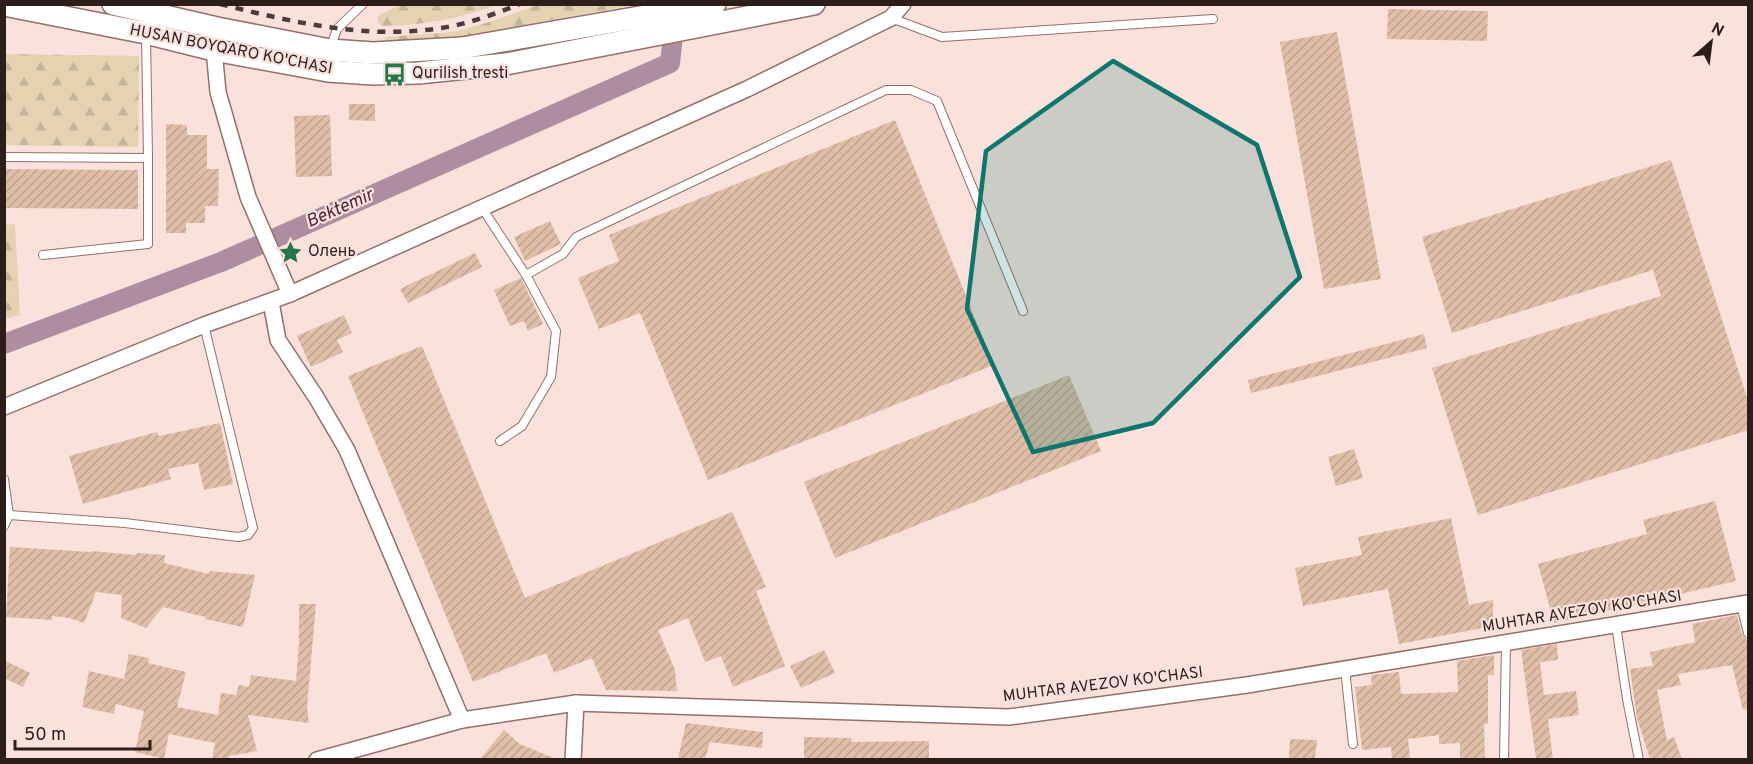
<svg xmlns="http://www.w3.org/2000/svg" width="1753" height="764" font-family="Overpass,sans-serif">
<style>
.forest{fill:url(#forest-firs)}
.lines{fill:none;stroke-linecap:round;stroke-linejoin:round}
.canal{stroke:#ae8da1;stroke-width:20}
.building{fill:url(#building-hatch)}
.service-casing{stroke:#957069;stroke-width:10}
.minor-casing{stroke:#957069;stroke-width:18}
.secondary-casing{stroke:#957069;stroke-width:24}
.service{stroke:#fff;stroke-width:8}
.minor{stroke:#fff;stroke-width:15}
.secondary{stroke:#fff;stroke-width:21}
.rail{stroke:#4c3b38;stroke-width:4.5;stroke-dasharray:8 8;stroke-linecap:butt}
.marked{fill:#0f766e;fill-opacity:0.2;stroke:#0f766e;stroke-width:4.5;stroke-linejoin:round}
.labels{text-anchor:middle;dominant-baseline:central;stroke-width:4.5;stroke-linejoin:round;paint-order:stroke}
.street-label{font-size:16px;fill:#2d1e1b;stroke:#fae1dc}
.poi-label{font-size:16px;fill:#2d1e1b;stroke:#fae1dc;text-anchor:start}
.water-label{font-size:18px;font-style:italic;fill:#502341;stroke:#fae1dc}
</style>
<defs>
<pattern id="forest-firs" width="22" height="20" patternUnits="userSpaceOnUse" patternTransform="scale(1.5)"><rect width="22" height="20" fill="#e5d2b0"/><path d="M5 1l3.5 6h-7zM16 11l3.5 6h-7z" fill="#c5b497"/></pattern>
<pattern id="building-hatch" width="6" height="6" patternUnits="userSpaceOnUse" patternTransform="scale(1.5)"><rect width="6" height="6" fill="#e0bea7"/><path d="M-1 1l2-2M0 6l6-6M5 7l2-2" fill="none" stroke="#c0a38f"/></pattern>
</defs>
<rect width="100%" height="100%" fill="#fae1dc"/>
<g class="forest">
<path d="M399,5V4L497,5C456,19 426,25 382,26L377,21L379,15Z"/>
<path d="M538,5H633L454,38L386,41L385,37L453,32L486,23Z"/>
<path d="M5,54L139,56L138,147L5,145Z"/>
<path d="M15,224L20,315L5,319V225Z"/>
</g>
<g class="lines">
<path class="canal" d="M4,344L221,262L670,63L675,18"/>
</g>
<g class="building">
<path d="M1388,9L1488,11L1487,41L1387,39Z"/>
<path d="M1337,32L1381,279L1324,289L1280,42Z"/>
<path d="M349,104H375V121L349,120Z"/>
<path d="M330,115L332,176L296,177L294,116Z"/>
<path d="M895,120L994,365L708,480L640,313L599,329L578,278L619,261L609,235Z"/>
<path d="M166,124L187,125V135H207V169H219L218,206H205V223H186V233H166Z"/>
<path d="M1671,160L1749,404V430L1478,515L1432,368L1661,296L1653,270L1452,333L1422,237Z"/>
<path d="M4,169L138,170V209L4,208Z"/>
<path d="M550,221L561,244L525,261L514,237Z"/>
<path d="M475,253L482,267L408,303L400,289Z"/>
<path d="M521,278L543,324L528,331L524,321L510,326L494,290Z"/>
<path d="M344,315L352,333L337,340L343,352L311,367L297,336Z"/>
<path d="M1424,334L1427,348L1251,393L1248,380Z"/>
<path d="M422,346L525,598L732,512L766,587L756,591L785,666L733,687L721,656L705,662L688,618L658,630L675,670L677,691L606,690L592,658L554,673L546,653L473,682L348,376Z"/>
<path d="M1069,375L1101,451L835,558L804,482Z"/>
<path d="M220,423L233,484L204,490L198,463L168,469L171,479L83,504L69,456L157,432L159,436Z"/>
<path d="M1354,449L1363,478L1336,486L1328,457Z"/>
<path d="M1715,501L1736,581L1554,623L1538,564L1647,534L1643,520Z"/>
<path d="M1451,518L1469,605L1493,600V626L1399,644L1388,589L1303,606L1295,568L1362,555L1358,537Z"/>
<path d="M10,547L91,552V551L136,555L137,553L165,555L164,563L209,574L210,571L255,575L243,627L205,619L206,617L163,607L146,628L121,618L122,595L96,592L84,623L69,618L52,616V620L6,617Z"/>
<path d="M299,604H316L307,707L309,723L248,715L257,751L229,756V759H212L215,743L169,734L164,759L135,752L144,711L116,704L114,714L82,707L89,671L124,679L129,654L149,658L148,663L186,672L177,707L218,715L221,693L236,695L239,685L249,687L251,675L296,681L299,643Z"/>
<path d="M1737,615L1742,634L1746,639L1749,648V709L1743,710L1732,665L1678,674L1681,685L1657,690L1667,740L1674,737L1682,759H1650L1637,718L1630,669L1653,666L1650,652L1695,642L1692,624Z"/>
<path d="M1557,644L1558,660L1540,662L1544,695L1576,691L1579,715L1548,719L1553,759H1536L1521,650Z"/>
<path d="M824,650L835,673L801,688L790,666Z"/>
<path d="M1494,655V675H1488V724H1484L1485,759H1460V743L1439,744V735L1408,739L1410,758L1392,759L1391,747L1362,750L1355,687L1372,685L1371,675L1399,672L1401,694L1458,692L1457,661Z"/>
<path d="M4,660L30,673L23,687L4,678Z"/>
<path d="M686,723L763,732L762,748L710,742L705,759H678Z"/>
<path d="M504,730L520,744L556,759H480Z"/>
<path d="M804,737L852,738L851,742L929,741V759H804Z"/>
<path d="M1290,739L1317,740L1315,759H1289Z"/>
</g>
<g class="lines">
<defs>
<g id="service">
<path d="M891,18L942,37L1213,19"/>
<path d="M330,49L337,29L363,4"/>
<path d="M4,157L148,158L146,35"/>
<path d="M482,208L526,275L556,331L551,377L522,426L500,441"/>
<path d="M43,255L148,244V158"/>
<path d="M526,275L563,254L576,237L886,90H911L937,101L1023,311"/>
<path d="M4,479L9,515L4,526"/>
<path d="M9,515L125,523L238,537L248,535L253,528L204,325"/>
<path d="M1741,605L1748,633"/>
<path d="M1616,625L1627,699L1639,760"/>
<path d="M1345,669L1353,744"/>
<path d="M1504,760L1506,643"/>
</g>
<g id="minor">
<path d="M216,40L214,50L218,92L248,197L290,294"/>
<path d="M271,302L278,340L316,397L347,450L462,720"/>
<path d="M4,407L204,325L290,294L747,89L891,18L903,4"/>
<path d="M317,760L462,720L576,703L1009,717L1247,685L1748,603"/>
<path d="M573,760L576,703"/>
</g>
<g id="secondary">
<path d="M113,4L217,28L330,50L373,53L462,48L715,4"/>
<path d="M4,5L146,33L214,50L328,71L373,74L418,73L506,64L814,4"/>
</g>
</defs>
<use href="#service" class="service-casing"/>
<use href="#minor" class="minor-casing"/>
<use href="#secondary" class="secondary-casing"/>
<use href="#service" class="service"/>
<use href="#minor" class="minor"/>
<use href="#secondary" class="secondary"/>
<path class="rail" d="M220,4C292,22 366,40 441,28C468,24 495,14 520,4"/>
</g>
<path class="marked" d="M1113,61L1257,145L1300,277L1153,423L1033,452L967,309L986,151Z"/>
<defs>
<symbol id="bus-bare" viewBox="-9 -9 18 18"><path d="M-5-6H5V4H4V6H2V4H-2V6H-4V4H-5ZM-3.5-4V0h7V-4ZM-3.5 1.2v1.5H-2V1.2ZM2 1.2v1.5H3.5V1.2Z" fill="#22784b" stroke="#fae1dc" stroke-width="2.5" paint-order="stroke"/></symbol>
<symbol id="sight-bare" viewBox="-9 -9 18 18"><path d="M0-6L1.8-2.2L6-1.7L2.9 1.2L3.7 5.4L0 3.3L-3.7 5.4L-2.9 1.2L-6-1.7L-1.8-2.2Z" fill="#22784b" stroke="#fae1dc" stroke-width="2.5" paint-order="stroke"/></symbol>
</defs>
<g fill-rule="evenodd">
<use href="#bus-bare" x="378" y="58" width="33" height="33"/>
<use href="#sight-bare" x="274" y="236" width="33" height="33"/>
</g>
<g class="labels">
<g class="street-label">
<text transform="translate(231 50) rotate(11)">HUSAN BOYQARO KO'CHASI</text>
<text transform="translate(1582 612) rotate(-9)">MUHTAR AVEZOV KO'CHASI</text>
<text transform="translate(1103 685) rotate(-7)">MUHTAR AVEZOV KO'CHASI</text>
</g>
<g class="poi-label">
<text x="412" y="74">Qurilish tresti</text>
<text x="308" y="252">Олень</text>
</g>
<g class="water-label">
<text transform="translate(340 209) rotate(-24)">Bektemir</text>
</g>
</g>
<rect width="1753" height="764" fill="none" stroke="#2d1e1b" stroke-width="12"/>
<g transform="translate(1711 42) rotate(28)" stroke="#fae1dc" stroke-width="4.5" paint-order="stroke">
<path d="M0-4.5L10 22L0 15L-10 22Z" fill="#2d1e1b"/>
<text y="-9" font-size="16" font-weight="bold" text-anchor="middle" fill="#2d1e1b">N</text>
</g>
<path d="M15 740v9h135v-9" fill="none" stroke="#2d1e1b" stroke-width="3"/>
<text x="24" y="740" font-size="18" fill="#2d1e1b" stroke="#fae1dc" stroke-width="4.5" paint-order="stroke">50 m</text>
</svg>
